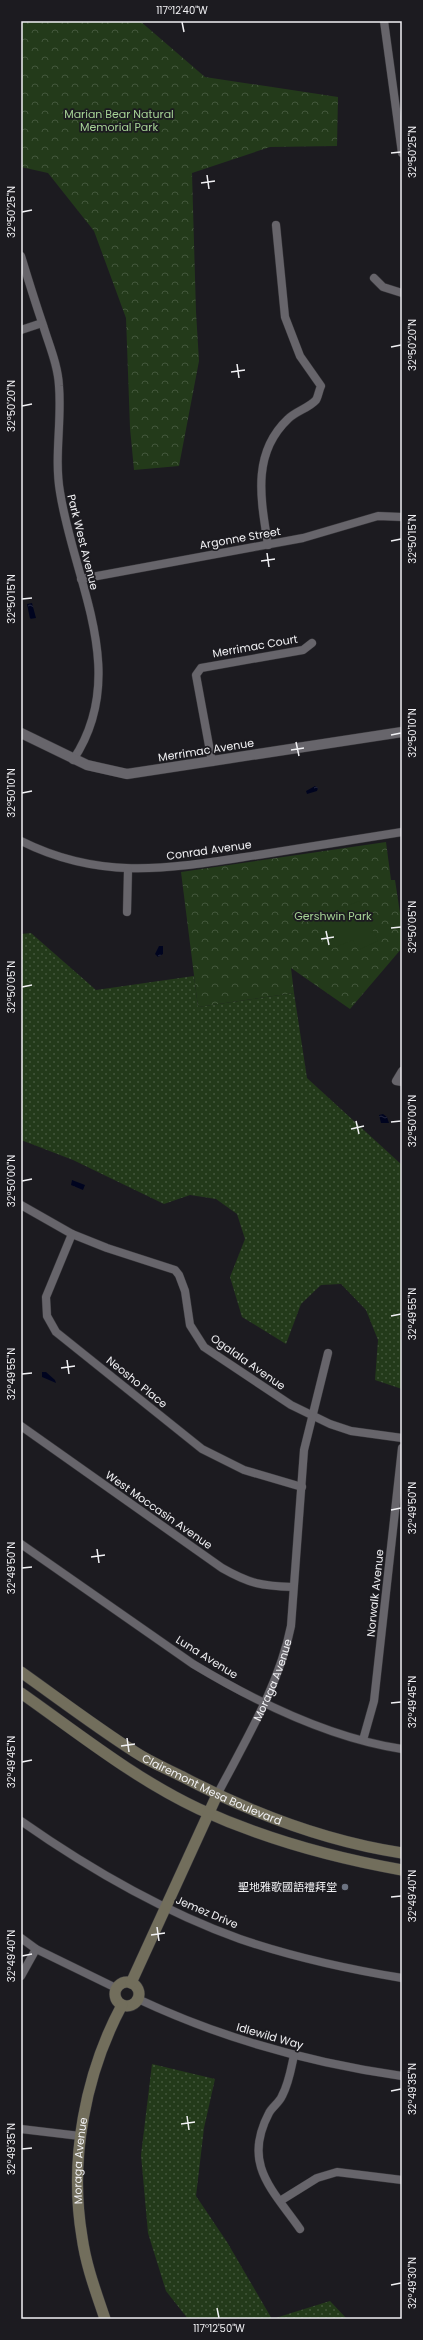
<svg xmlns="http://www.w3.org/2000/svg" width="423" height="2340" font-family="Poppins,'Noto Sans SC',sans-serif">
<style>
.grass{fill:url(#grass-dots)}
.park{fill:url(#park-crowns)}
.pitch{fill:#233a1a}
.water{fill:url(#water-ripples)}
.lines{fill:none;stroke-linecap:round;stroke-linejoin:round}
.minor-casing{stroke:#363539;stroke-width:9}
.tertiary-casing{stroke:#363539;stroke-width:11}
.secondary-casing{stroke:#363539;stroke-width:12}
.minor{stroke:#67656b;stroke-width:8}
.tertiary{stroke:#67656b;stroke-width:10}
.secondary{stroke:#726e5c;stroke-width:11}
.ticks{fill:none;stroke:#f1f1f4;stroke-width:1.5}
.worship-dot{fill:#6b7280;stroke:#1c1b20;stroke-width:1.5}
.labels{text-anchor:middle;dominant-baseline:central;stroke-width:3.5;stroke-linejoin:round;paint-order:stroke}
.park-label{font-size:11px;fill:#a5d295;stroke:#1c1b20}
.street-label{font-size:11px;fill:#f1f1f4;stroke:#1c1b20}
.poi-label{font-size:11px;fill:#f1f1f4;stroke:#1c1b20;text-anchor:end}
.neatline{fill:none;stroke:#f1f1f4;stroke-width:1.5}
.ticks-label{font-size:10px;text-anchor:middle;fill:#f1f1f4}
</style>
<defs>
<pattern id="grass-dots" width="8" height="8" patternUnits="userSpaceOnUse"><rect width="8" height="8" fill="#233a1a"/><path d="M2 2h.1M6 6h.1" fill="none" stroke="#43573c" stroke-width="1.8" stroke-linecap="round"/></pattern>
<pattern id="park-crowns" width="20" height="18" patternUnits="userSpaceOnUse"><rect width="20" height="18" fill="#233a1a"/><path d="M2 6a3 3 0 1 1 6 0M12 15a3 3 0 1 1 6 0" fill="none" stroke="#43573c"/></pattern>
<pattern id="water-ripples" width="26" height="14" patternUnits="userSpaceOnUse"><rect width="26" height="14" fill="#00041f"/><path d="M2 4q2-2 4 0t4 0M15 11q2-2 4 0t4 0" fill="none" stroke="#262940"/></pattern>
</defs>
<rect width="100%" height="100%" fill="#1c1b20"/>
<g class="grass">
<path d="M31,933L96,990L194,976L198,1007L294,993L307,1078L402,1165V1389L375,1380L378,1340L366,1310L341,1284L321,1285L301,1304L286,1344L242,1317L230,1277L245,1239L237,1214L216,1199L190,1195L164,1204L73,1160L21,1140V934Z"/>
<path d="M152,2064L215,2079L204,2128L196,2196L227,2242L272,2319L330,2301L347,2319H188L166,2291L148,2233L141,2155Z"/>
</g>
<g class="park">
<path d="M21,21H140L205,77L338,97L337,146L270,147L192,173L196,312L199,361L179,466L134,470L130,428L126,318L94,231L48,173L21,167Z"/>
<path d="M386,842L391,880H395L402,926V948L350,1009L291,968L294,993L198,1007L181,872Z"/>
</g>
<path class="pitch" d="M359,901L378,941L358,950L353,940L331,949L318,918Z"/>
<g class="water">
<path d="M32,603L36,618L30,619L27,604Z"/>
<path d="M315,786L318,788L317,791L307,794L306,791Z"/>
<path d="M159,946H163V954L158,957L155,954Z"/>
<path d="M383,1114L387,1117L389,1123H381L379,1115Z"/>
<path d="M72,1180L85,1185L83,1190L71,1185Z"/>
<path d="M42,1372H46L55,1380L56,1383L42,1377Z"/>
</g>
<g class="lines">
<defs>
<g id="minor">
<path d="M384,21L402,153"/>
<path d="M21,256C28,279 35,302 43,325C49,345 58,365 59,386C62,421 54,457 60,492C74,582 131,673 73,760"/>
<path d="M374,278L383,287L402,293"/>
<path d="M21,330L42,323"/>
<path d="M268,545C261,500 251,454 288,419C296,411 309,408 316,400C318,397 319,390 321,386L300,356L285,317L276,225"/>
<path d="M81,579L303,538L378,516L402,517"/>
<path d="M212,762L196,675L201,668L303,650L312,643"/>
<path d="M21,841C103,882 172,868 258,855C306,847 354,840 402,832"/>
<path d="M127,912L128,870"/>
<path d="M402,1071L396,1081L402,1082"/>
<path d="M21,1205L72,1234L107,1248L175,1270L179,1275L185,1291L190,1325L204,1347L291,1405L330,1424L351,1431L402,1438"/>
<path d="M72,1234L46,1297L47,1316L56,1332L202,1449L244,1470L302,1487"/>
<path d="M21,1426L222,1568C250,1584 262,1586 293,1587"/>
<path d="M21,1544L193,1664C256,1702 329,1738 402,1749"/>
<path d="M363,1740L374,1701L402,1448"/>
<path id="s1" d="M217,1795C245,1741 279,1686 291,1626L304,1450L328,1353"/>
<path d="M21,1821C88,1868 162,1911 240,1939C293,1957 347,1969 402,1978"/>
<path d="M21,1938L36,1949L116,1988"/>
<path d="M21,1976L36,1949"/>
<path d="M138,1999C221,2038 311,2063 402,2076"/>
<path d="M294,2055C291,2069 289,2083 282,2096C279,2103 272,2107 269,2113C242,2164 272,2189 300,2229"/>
<path d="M21,2129L80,2136"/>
<path d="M280,2201L317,2178L337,2172L402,2180"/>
</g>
<path id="tertiary" d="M21,733L87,765L127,774L402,732"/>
<g id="secondary">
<path id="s2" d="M21,1672C59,1699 96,1727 135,1752C150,1762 167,1769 183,1777C253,1814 324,1841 402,1853"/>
<path d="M21,1693C78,1733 135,1779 199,1809C262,1838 334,1858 402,1870"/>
<circle cx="127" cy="1994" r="12"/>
<path d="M131,1983L217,1795"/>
<path id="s3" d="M105,2319C96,2292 86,2266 82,2237C69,2160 85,2074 122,2005"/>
</g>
</defs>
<use href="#minor" class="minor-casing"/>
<use href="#tertiary" class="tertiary-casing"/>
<use href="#secondary" class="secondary-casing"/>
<use href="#minor" class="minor"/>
<use href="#tertiary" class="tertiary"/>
<use href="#secondary" class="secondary"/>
</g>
<path class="ticks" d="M182,22L184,32M391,153L401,152M207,175L209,189M201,183L215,181M22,212L32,210M391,347L401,345M237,364L239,378M231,372L245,370M22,406L32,404M391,541L401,539M267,553L269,567M261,561L275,559M22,599L32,598M391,735L401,733M296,742L299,756M291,750L304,748M22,793L32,791M391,928L401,927M326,931L329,945M321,939L334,937M22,987L32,985M356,1121L359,1134M391,1122L401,1121M351,1129L364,1126M22,1181L32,1179M391,1316L401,1314M67,1360L69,1374M61,1368L75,1366M22,1374L32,1373M391,1510L401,1508M97,1549L99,1563M91,1557L105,1555M22,1568L32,1567M391,1703L401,1702M127,1738L129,1752M121,1746L135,1744M22,1762L32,1760M391,1897L401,1896M157,1927L159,1941M151,1935L165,1933M22,1956L32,1954M391,2091L401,2089M187,2116L189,2130M181,2124L195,2122M22,2149L32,2148M391,2285L401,2283M217,2308L219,2318"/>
<circle class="worship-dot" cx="345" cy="1887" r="4"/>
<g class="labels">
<g class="park-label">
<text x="119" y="114">Marian Bear Natural<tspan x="119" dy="13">Memorial Park</tspan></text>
<text x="333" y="916">Gershwin Park</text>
</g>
<g class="street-label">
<text transform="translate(240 538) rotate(-10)">Argonne Street</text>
<text transform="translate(83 542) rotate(76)">Park West Avenue</text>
<text transform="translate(255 646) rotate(-10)">Merrimac Court</text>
<text transform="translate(206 750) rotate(-9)">Merrimac Avenue</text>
<text transform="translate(209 850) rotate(-8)">Conrad Avenue</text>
<text transform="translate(248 1362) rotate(35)">Ogalala Avenue</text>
<text transform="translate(137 1382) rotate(39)">Neosho Place</text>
<text transform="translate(159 1510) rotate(35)">West Moccasin Avenue</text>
<text transform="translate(375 1593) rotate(-84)">Norwalk Avenue</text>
<text transform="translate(207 1657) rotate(32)">Luna Avenue</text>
<text stroke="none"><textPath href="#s1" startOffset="128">Moraga Avenue</textPath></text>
<text stroke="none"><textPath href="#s2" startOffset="225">Clairemont Mesa Boulevard</textPath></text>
<text transform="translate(207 1912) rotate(23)">Jemez Drive</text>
<text transform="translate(270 2036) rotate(16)">Idlewild Way</text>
<text stroke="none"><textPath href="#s3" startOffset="162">Moraga Avenue</textPath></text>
</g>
<g class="poi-label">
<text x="337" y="1887">聖地雅歌國語禮拜堂</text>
</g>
</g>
<rect width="423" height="2340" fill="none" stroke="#1c1b20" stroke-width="44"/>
<rect x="22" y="22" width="379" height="2296" class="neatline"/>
<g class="ticks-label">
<text x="182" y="14">117°12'40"W</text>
<text transform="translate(412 152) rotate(-90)" y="4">32°50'25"N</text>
<text transform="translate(11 212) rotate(-90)" y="4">32°50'25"N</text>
<text transform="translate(412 345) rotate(-90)" y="4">32°50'20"N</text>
<text transform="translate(11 406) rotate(-90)" y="4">32°50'20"N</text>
<text transform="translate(412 539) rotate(-90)" y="4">32°50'15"N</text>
<text transform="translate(11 599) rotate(-90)" y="4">32°50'15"N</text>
<text transform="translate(412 733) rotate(-90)" y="4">32°50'10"N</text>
<text transform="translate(11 793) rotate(-90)" y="4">32°50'10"N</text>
<text transform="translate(412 927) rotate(-90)" y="4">32°50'05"N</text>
<text transform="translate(11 987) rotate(-90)" y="4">32°50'05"N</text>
<text transform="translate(412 1121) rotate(-90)" y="4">32°50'00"N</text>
<text transform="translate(11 1181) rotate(-90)" y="4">32°50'00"N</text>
<text transform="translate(412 1314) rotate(-90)" y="4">32°49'55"N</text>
<text transform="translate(11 1374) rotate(-90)" y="4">32°49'55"N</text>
<text transform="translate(412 1508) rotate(-90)" y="4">32°49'50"N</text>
<text transform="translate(11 1568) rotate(-90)" y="4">32°49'50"N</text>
<text transform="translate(412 1702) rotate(-90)" y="4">32°49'45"N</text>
<text transform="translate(11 1762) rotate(-90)" y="4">32°49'45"N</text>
<text transform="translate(412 1896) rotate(-90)" y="4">32°49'40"N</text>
<text transform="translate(11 1956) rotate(-90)" y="4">32°49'40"N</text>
<text transform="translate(412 2089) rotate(-90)" y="4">32°49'35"N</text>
<text transform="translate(11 2149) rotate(-90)" y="4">32°49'35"N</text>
<text transform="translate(412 2283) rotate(-90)" y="4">32°49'30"N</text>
<text x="219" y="2332">117°12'50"W</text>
</g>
</svg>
